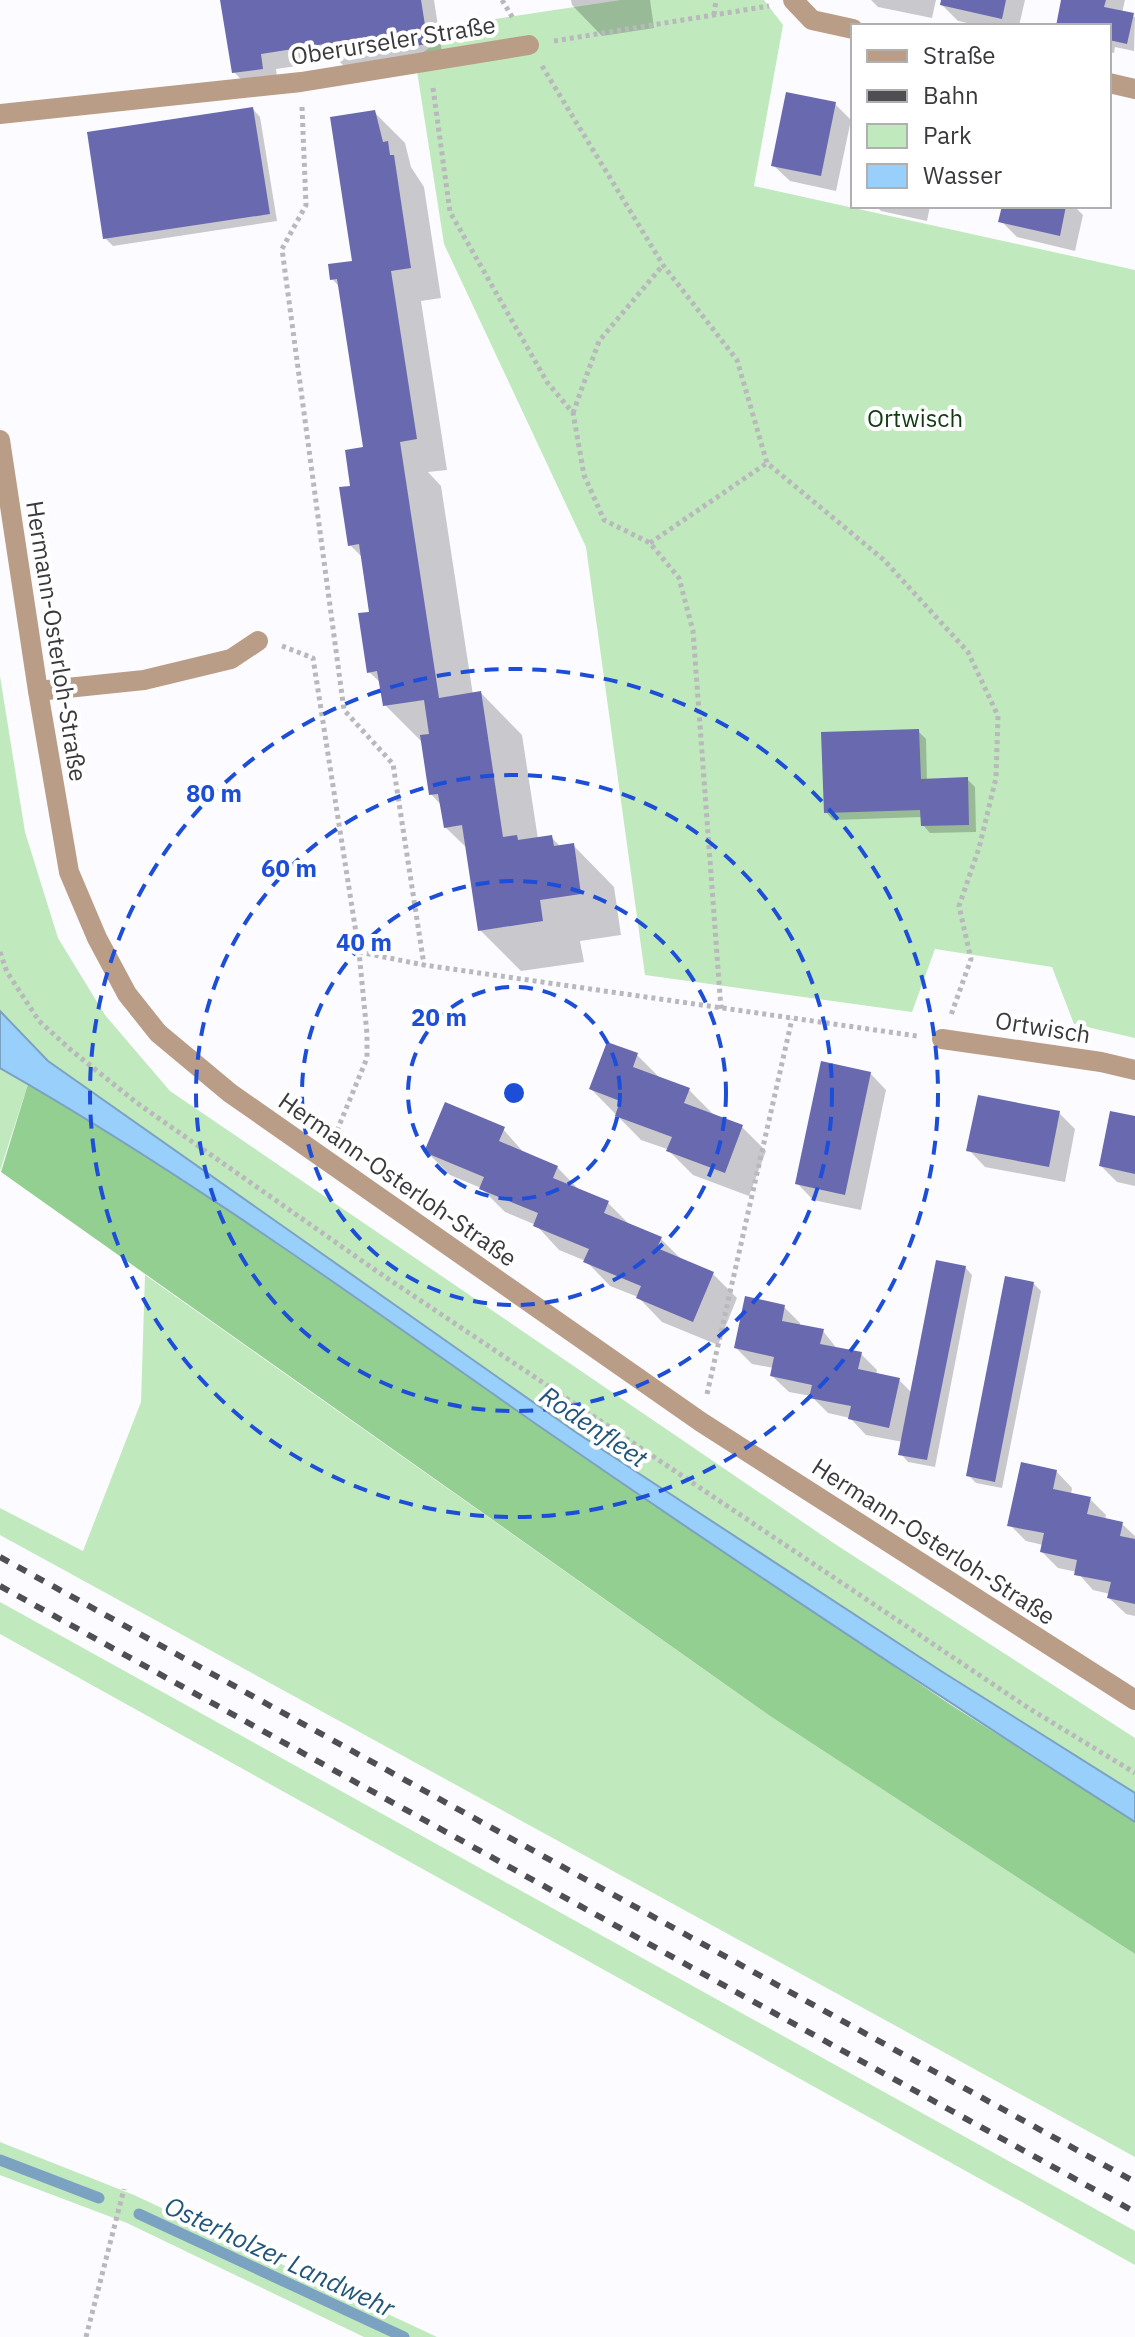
<svg xmlns="http://www.w3.org/2000/svg" width="1135" height="2337" font-family="'IBM Plex Sans',sans-serif">
<style>
.green{fill:#c0e9bd}
.forest{fill:#93cf90}
.water{fill:#98cffb;stroke:#7ca2c2;stroke-width:2}
.shadow{fill:#0003}
.lines{fill:none;stroke-linecap:round;stroke-linejoin:round}
.stream{stroke:#7ca2c2;stroke-width:11}
.building{fill:#6869ae}
.path{stroke:#b9b8bc;stroke-width:5;stroke-dasharray:4 4;stroke-linecap:butt}
.minor{stroke:#ba9d86;stroke-width:20}
.rail{stroke:#4f4e52;stroke-width:6;stroke-dasharray:10 10;stroke-linecap:butt}
.ring{fill:none;stroke:#1d4ed8;stroke-width:4;stroke-dasharray:14 10}
.labels{text-anchor:middle;dominant-baseline:central;stroke-width:8;stroke-linejoin:round;paint-order:stroke}
.street-label{font-size:24px;fill:#3a393d;stroke:#fff}
.park-label{font-size:24px;fill:#113a12;stroke:#fff}
.water-label{font-size:26px;font-style:italic;fill:#22557a;stroke:#fff}
.centre{fill:#1d4ed8;stroke:#fff;stroke-width:4}
.ring-label{font-size:24px;text-anchor:middle;font-weight:bold;fill:#1d4ed8;stroke:#fff;stroke-width:8;stroke-linejoin:round;paint-order:stroke}
</style>
<rect width="100%" height="100%" fill="#fcfbff"/>
<g class="green">
<path d="M621,0H764L783,25L754,186L1135,270V1038L1074,1024L1052,967L935,949L912,1012L645,975L586,547L444,244L415,58L462,24Z"/>
<path d="M0,676L25,832L58,938L105,1015L170,1091L835,1544L1135,1738V1793L941,1671L577,1433L48,1061L28,1084L0,1171Z"/>
<path d="M145,1275L770,1716L1135,1954V2157L0,1535V1508L83,1551L141,1402Z"/>
<path d="M0,1602L1135,2231V2265L0,1634Z"/>
<path d="M0,2142L134,2195L437,2337H364L127,2223L0,2175Z"/>
</g>
<path class="forest" d="M28,1084L182,1178L564,1443L951,1705L1135,1822V1954L770,1716L1,1172Z"/>
<path class="water" d="M0,1011L48,1061L577,1433L941,1671L1135,1793V1822C933,1693 733,1560 536,1424C360,1301 186,1174 0,1068Z"/>
<g class="shadow">
<path d="M222,0H434L443,59L351,73L338,60L276,69L278,85L250,89L234,72Z"/>
<path d="M571,0H650L654,28L602,36L572,5Z"/>
<path d="M871,0H936L932,18L878,7Z"/>
<path d="M943,0H1025L1019,26H981L958,21L942,5Z"/>
<path d="M1063,0H1125L1122,13L1135,17L1134,51L1115,47L1114,53L1109,52V26H1058Z"/>
<path d="M835,104L851,120L836,191L790,181L773,165Z"/>
<path d="M253,109L260,117L277,221L113,246L105,238Z"/>
<path d="M374,112L405,143L411,167L424,187L441,298L421,301L447,470L428,472L441,486L473,695L481,693L522,735L538,839L551,837L561,847L573,845L614,887L621,935L580,941L584,962L521,971L480,930L468,849L445,827L442,806L431,794L423,743L385,705L382,684L369,672L371,614L363,558L350,545L352,488L367,449L341,288L332,279L354,262Z"/>
<path d="M876,206H930L927,221L881,211Z"/>
<path d="M1004,206H1074L1083,215L1075,251L1017,237L1001,221Z"/>
<path d="M918,731L926,739L927,781L967,779L975,787L976,832L930,833L923,825L922,817L833,820L826,812Z"/>
<path d="M637,1055L662,1080L689,1090L713,1114L742,1127L766,1151L749,1196L693,1175L667,1149L641,1140L591,1089Z"/>
<path d="M870,1073L886,1090L861,1210L813,1200L797,1183Z"/>
<path d="M1059,1113L1075,1129L1065,1182L985,1167L969,1150Z"/>
<path d="M1135,1118V1186L1117,1182L1101,1166Z"/>
<path d="M503,1129L526,1155L557,1167L581,1192L608,1203L631,1226L660,1238L684,1262L713,1274L737,1298L718,1345L662,1322L638,1297L610,1286L586,1261L559,1250L536,1225L505,1212L481,1188L450,1175L426,1151Z"/>
<path d="M965,1267L972,1275L935,1467L908,1462L901,1454L903,1442L866,1435L850,1418L828,1413L811,1396L789,1392L772,1376L774,1368L752,1364L736,1348L784,1307L800,1323V1326L823,1331L838,1350L861,1354L877,1370L876,1375L899,1380L912,1393Z"/>
<path d="M1033,1283L1041,1291L1002,1488L976,1483L968,1475Z"/>
<path d="M1056,1471L1072,1488L1071,1495L1090,1499L1106,1515L1105,1520L1122,1524L1135,1536V1616L1126,1614L1109,1598L1110,1594L1093,1590L1077,1572L1058,1568L1042,1552L1043,1545L1026,1541L1010,1525Z"/>
</g>
<g class="lines">
<g class="stream">
<path d="M0,2160L99,2198"/>
<path d="M139,2214L404,2337"/>
</g>
</g>
<g class="building">
<path d="M220,0H421L428,44L333,58L331,43L261,54L263,69L232,73Z"/>
<path d="M941,0H1006L1002,19L940,5Z"/>
<path d="M1061,0H1106L1104,7L1134,13L1127,44L1109,40V26H1056Z"/>
<path d="M786,92L836,102L821,176L771,166Z"/>
<path d="M253,107L270,214L103,239L87,132Z"/>
<path d="M375,110L383,142L388,141L390,155H394L411,268L391,271L417,439L400,442L439,698L481,691L503,837L517,835L518,840L552,835L554,846L574,843L581,894L540,900L543,921L478,931L462,825L444,828L438,794L429,795L420,735L429,734L424,700L383,706L377,671L367,673L358,613L369,612L359,544L348,546L339,487L350,486L345,450L363,447L337,279L330,280L328,264L352,261L330,117Z"/>
<path d="M1002,206H1066L1060,236L998,222Z"/>
<path d="M919,729L921,779L968,777L969,825L921,826L920,810L824,813L821,732Z"/>
<path d="M607,1042L638,1053L633,1067L690,1088L684,1103L743,1125L725,1173L666,1151L672,1137L615,1116L620,1101L589,1089Z"/>
<path d="M821,1061L871,1072L845,1195L795,1184Z"/>
<path d="M978,1095L1060,1111L1049,1167L966,1151Z"/>
<path d="M445,1102L505,1127L499,1141L558,1166L553,1178L609,1201L604,1213L662,1237L657,1248L714,1272L693,1322L636,1298L641,1286L583,1262L589,1249L533,1226L538,1213L479,1189L484,1177L424,1152Z"/>
<path d="M1110,1111L1135,1116V1174L1099,1166Z"/>
<path d="M936,1260L966,1266L927,1460L898,1455Z"/>
<path d="M1005,1276L1034,1282L995,1482L966,1476Z"/>
<path d="M745,1296L785,1305L782,1321L824,1329L820,1344L862,1352L858,1369L900,1378L889,1428L848,1419L851,1406L809,1398L812,1385L770,1376L774,1357L734,1348Z"/>
<path d="M1021,1462L1057,1470L1053,1489L1091,1497L1087,1514L1123,1522L1120,1536L1135,1539V1604L1107,1598L1111,1582L1074,1575L1077,1560L1040,1552L1044,1533L1007,1526Z"/>
</g>
<g class="lines">
<g class="path">
<path d="M502,0L514,20"/>
<path d="M714,15L716,0"/>
<path d="M554,41L769,6"/>
<path d="M542,66L663,265L737,360L767,463L884,560L968,652L998,716L996,778L979,848L959,906L971,959L951,1015"/>
<path d="M433,88L450,212L547,382L573,413L584,475L604,520L650,543L679,578L693,631L721,1009"/>
<path d="M302,107L306,205L282,249L344,710L393,764L424,965"/>
<path d="M573,413L599,341L663,265"/>
<path d="M650,543L767,463"/>
<path d="M282,646L313,658L359,952L367,1034V1058L336,1133"/>
<path d="M0,952L7,972L39,1021L71,1050L137,1103L378,1272L1030,1709L1135,1773"/>
<path d="M359,952L424,965L917,1036"/>
<path d="M707,1394L792,1019"/>
<path d="M86,2337L124,2189"/>
</g>
<g class="minor">
<path d="M793,0L812,20L853,29"/>
<path d="M1109,83L1135,89"/>
<path d="M0,114L301,82L529,45"/>
<path d="M0,440L38,691L69,872L97,938L127,994L158,1033L230,1093L701,1422L1135,1700"/>
<path d="M38,691L144,680L231,659L258,641"/>
<path d="M942,1039L1101,1062L1135,1070"/>
</g>
<g class="rail">
<path d="M0,1557L1135,2182"/>
<path d="M0,1586L1135,2212"/>
</g>
</g>
<g class="ring">
<circle cx="514" cy="1093" r="106"/>
<circle cx="514" cy="1093" r="212"/>
<circle cx="514" cy="1093" r="318"/>
<circle cx="514" cy="1093" r="424"/>
</g>
<g class="labels">
<g class="street-label">
<text transform="translate(393 40) rotate(-9)">Oberurseler Straße</text>
<text transform="translate(57 641) rotate(81)">Hermann-Osterloh-Straße</text>
<text transform="translate(1043 1027) rotate(9)">Ortwisch</text>
<text transform="translate(398 1179) rotate(35)">Hermann-Osterloh-Straße</text>
<text transform="translate(934 1541) rotate(33)">Hermann-Osterloh-Straße</text>
</g>
<g class="park-label">
<text x="915" y="418">Ortwisch</text>
</g>
<g class="water-label">
<text transform="translate(594 1426) rotate(34)">Rodenfleet</text>
<text transform="translate(280 2256) rotate(25)">Osterholzer Landwehr</text>
</g>
</g>
<circle cx="514" cy="1093" r="12" class="centre"/>
<g class="ring-label">
<text x="214" y="802">80 m</text>
<text x="289" y="877">60 m</text>
<text x="364" y="951">40 m</text>
<text x="439" y="1026">20 m</text>
</g>
<rect x="851" y="24" width="260" height="184" fill="#ffffff" stroke="#b0b0b1" stroke-width="2"/>
<rect x="867" y="50" width="40" height="12" fill="#ba9d86" stroke="#b0b0b1" stroke-width="2"/>
<text x="923" y="64" font-size="24" fill="#3a393d">Straße</text>
<rect x="867" y="90" width="40" height="12" fill="#4f4e52" stroke="#b0b0b1" stroke-width="2"/>
<text x="923" y="104" font-size="24" fill="#3a393d">Bahn</text>
<rect x="867" y="124" width="40" height="24" fill="#c0e9bd" stroke="#b0b0b1" stroke-width="2"/>
<text x="923" y="144" font-size="24" fill="#3a393d">Park</text>
<rect x="867" y="164" width="40" height="24" fill="#98cffb" stroke="#b0b0b1" stroke-width="2"/>
<text x="923" y="184" font-size="24" fill="#3a393d">Wasser</text>
</svg>
